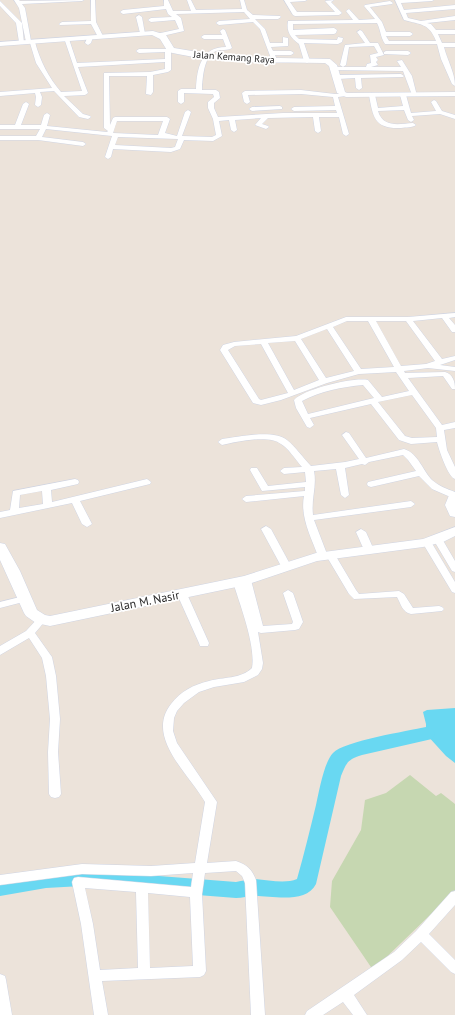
<svg xmlns="http://www.w3.org/2000/svg" width="455" height="1015" font-family="'PT Sans',sans-serif">
<style>
.cemetery{fill:#c6d7b1}
.water{fill:#69d8f2}
.lines{fill:none;stroke-linecap:round;stroke-linejoin:round}
.river{fill:#69d8f2;fill-rule:evenodd}
.street-casing{stroke:#d0d5e3;stroke-width:1}
.secondary-casing{stroke:#d0d5e3;stroke-width:1}
.street{fill:#fff;fill-rule:evenodd}
.secondary{fill:#fff;fill-rule:evenodd}
.labels{text-anchor:middle;dominant-baseline:central;stroke-width:3.5;stroke-linejoin:round;paint-order:stroke}
.far-street-label{font-size:10px;fill:#292929;stroke:#fff}
.street-label{font-size:12px;fill:#292929;stroke:#fff}
</style>
<rect width="100%" height="100%" fill="#ece3da"/>
<path class="cemetery" d="M410,775L436,796L441,793L455,804V891L373,970L330,907L332,881L361,830L365,800L386,793Z"/>
<path class="water" d="M455,708V763L446,756L426,734V724L423,712L427,710Z"/>
<g class="lines">
<path class="river" d="M426,727L432,729L435,734L432,739L362,755C347,760 347,762 341,776L316,884C306,904 273,896 255,896C248,896 242,898 236,898L82,886L46,888L0,896V880L46,872L82,870L236,882C242,881 249,879 255,879C269,880 285,884 297,879C304,854 310,830 316,805C319,792 324,762 333,753C344,741 408,731 426,727Z"/>
<defs>
<g id="street">
<path d="M14,0H19L20,1L84,0L82,1L22,4L25,8L31,41L35,42C40,61 49,78 61,92L82,91L64,38L69,39L77,63L165,59V52L139,53L136,51L139,49H173V51L171,52V70L168,72L153,75V92L151,95L146,94L147,76H109L110,125L113,118L115,117H167L170,119L165,133L177,136L185,112L188,110L191,112L182,136L212,137L216,135L213,119L208,108V102L214,97L213,94L184,93V102L181,104L178,102V91L181,89H196C197,68 201,47 226,47L223,39H204L201,37L204,35H222L220,31L223,29L225,30L232,48C227,51 221,49 216,51C204,56 203,76 202,87V90H216L219,92L220,98L214,103V108L218,117L283,113H337L336,110L294,111L291,109L294,107L335,106L333,97L301,94L248,95L250,102L247,104L244,102L242,93L245,91L301,90L335,94H346V96L338,97L349,134L346,136L343,134L339,117H319L321,131L318,133L315,131L313,117L268,118L262,124L268,126L269,127L266,129L255,125L261,118L235,120L237,130L234,132L231,130L229,120L219,121L222,136L213,141L184,140L180,149L171,152L113,149L111,157L108,159L105,157L112,136L46,129L42,137L83,142L86,144L83,146L38,140H0V136H36L40,129H0V125H15L23,104L26,102L29,104L21,125H41L44,115L47,113L50,115L47,126L107,132L108,131L104,128V73L150,72L165,69V62L78,67L88,93L85,95L64,96L83,114L90,116L91,117L88,119L79,117L54,91L40,92L42,97L41,105L38,107L35,105L36,97L35,93L0,96V92L52,88L36,63L30,43L26,42L19,8ZM117,121H163L158,135L113,133ZM118,137L178,139L175,147L171,148L115,145Z"/>
<path d="M91,0H95L96,22L103,36L102,37H98L91,24L60,25L59,24L62,22L91,21Z"/>
<path d="M164,0H168L173,11H191L187,0H191L196,10L242,9L240,0H244L247,10L253,15L280,16L281,17L278,19H255L265,29L270,43H283V37L288,38V46L271,47L273,51H291L294,53L291,55H275L277,60L272,61L260,29L253,22L219,25L216,23L219,21L250,19L244,12L176,14L181,18L184,31L158,37L155,35L156,34L179,29L175,20L151,22L148,20L151,18L172,17L168,14L166,9L123,14L120,12L123,10L164,6Z"/>
<path d="M284,0H307L305,1L290,2L297,12H335L325,1L334,0L331,2L342,13L339,15L295,16L293,15Z"/>
<path d="M395,0H434L432,1L401,3L404,10L455,5V9L406,13L408,18L421,21L455,16V20L427,23L431,24L436,30H455V34H438L442,43H455V47H444C447,60 455,72 455,86L452,84L441,59L437,44H385C380,36 381,31 377,23L293,24V30L334,28L337,30L336,33L334,34L295,35L299,39L337,40L338,37L343,38L342,42L338,44L304,43L310,61L307,63L304,61L299,44C291,38 286,32 288,21L353,20L346,11L349,9L359,20L375,19L364,6L365,5L390,1L393,3L392,4L370,7L382,22L386,32H410L413,34L410,36H386L389,41H436C429,23 421,25 404,20Z"/>
<path d="M0,1L22,23L24,43L19,42L16,23L0,6Z"/>
<path d="M139,15L142,17L145,34L140,33L136,17Z"/>
<path d="M360,30L362,31L370,43H378L384,55L376,57L378,60L376,62L378,65L371,67H401L397,61L402,60L412,76L417,96L412,95L403,71L333,70L332,69L335,67H366L367,64L371,63L370,55L378,53L374,46L349,47L346,65L343,67L340,65L345,45L365,43L357,32Z"/>
<path d="M88,36L93,37L91,43L88,45L85,43Z"/>
<path d="M386,51H408L411,53L408,55L384,54V52Z"/>
<path d="M401,74L404,76L403,77L361,78L362,88L359,90L356,88L355,78L338,79L335,77L338,75Z"/>
<path d="M372,93L375,95L378,108L403,106L400,95L403,93L406,95L411,113L436,111L431,102L434,100L436,101L442,111L455,115V119L440,114L412,116L414,120L411,122L408,120L404,110L378,111C383,128 399,124 413,123L416,125C412,128 406,127 401,128C374,129 373,117 369,95Z"/>
<path d="M280,106L282,107V109L252,111L249,109L252,107Z"/>
<path d="M455,313V317L449,318L455,325V332H452L442,318L413,321L442,359L455,356V360L440,365L455,367V371L428,368L404,371L405,373L445,372C453,374 455,382 455,389H452L443,376L408,378L442,425L455,422V428L444,430L447,450L455,467V479C448,477 439,450 437,442L411,444L399,440L371,404L310,418L314,425L310,428L307,427L296,408L294,400C304,389 353,377 368,380L382,397L409,391L396,372L359,374L327,383L281,400L261,405L253,403L220,350L223,345L234,342L296,336L346,317H408ZM347,321H368L394,367L361,369L333,327ZM376,321H406L435,361L426,364L401,366ZM327,329L354,371L326,378L301,339ZM295,341L319,380L294,390L268,343ZM261,344L288,393L261,400L259,399L228,350L235,346ZM363,385L374,398L308,414L302,401C321,391 342,387 363,385ZM412,395L436,428L437,437L412,438L405,436L378,402Z"/>
<path d="M346,432L349,433L366,458L404,449C418,453 423,471 432,480C439,486 447,489 455,492V499L432,489L419,476L371,487L368,486L367,484L368,482L416,471L408,460L403,455L369,462L365,465L362,464L345,468L349,495L345,498L341,495L336,469L314,471C317,486 311,499 313,515L411,501L415,504L411,507L314,520L327,554L331,552L334,553L356,590L359,594L399,591L404,594L413,608L439,606L442,607L444,609L442,611L411,614C402,612 401,604 397,597L354,599L349,594L327,557L323,559L318,556C311,537 300,517 304,496L246,502L242,499L246,496L305,491V487L262,491L250,470L251,468H257L268,486L306,482L305,472L284,474L280,471L284,468L302,467C295,459 289,449 281,444C269,434 236,442 222,445L218,442L222,439C239,437 273,429 287,440C296,447 303,458 311,466L345,462L359,459L342,435Z"/>
<path d="M75,479L78,480L79,482L78,484L51,490L52,502L147,479L151,482L150,484L80,501L92,524L87,527L82,524L72,503L0,518V512L10,510L13,491ZM42,491L43,504L19,508L20,495Z"/>
<path d="M266,526L271,529L291,566L289,568L286,569L281,566L261,529Z"/>
<path d="M361,529L366,532L374,550L372,552H366L364,550L356,532Z"/>
<path d="M438,536L441,537L455,561V572L452,571L433,539Z"/>
<path d="M427,539L430,540L455,582V593L452,592L422,542Z"/>
<path d="M246,577L251,580L263,626L292,624L293,622L283,593L288,590L293,593L303,622L299,629L295,630L261,633L258,632L263,663L262,669L258,675L244,682L214,687L199,692L184,703L177,711L174,718L173,731L177,743L217,802L207,863L236,861C247,865 252,869 256,880L265,1015H251L245,883L242,876L236,871L205,873L202,894L206,971L204,975L200,977L102,981L108,1015H94L81,924L72,882L74,878L78,877L191,887L193,873L151,876L82,874L0,885V875L82,864L151,866L195,863L205,802C189,774 145,737 171,704C181,691 193,685 209,681C223,677 241,679 252,668C256,646 240,605 233,582L235,580H241ZM85,888L136,892L138,968L100,970L93,924ZM148,893L190,897L193,966L150,968Z"/>
<path d="M182,591L187,594L209,643L208,646H200L199,643L177,594Z"/>
<path d="M24,596L27,597L29,599L27,601L0,608V602Z"/>
<path d="M41,617L44,618L46,620L35,633L52,657L56,676L60,719L58,752L61,794L59,797L55,798L51,797L49,794L48,752L50,719L46,676L42,658L29,638L0,655V646L26,631L38,618Z"/>
<path d="M455,891V905L429,934L455,960V974L451,972L421,942L402,960L354,995L367,1015H353L343,1002L323,1015H305L307,1011L394,952L416,931L451,892Z"/>
<path d="M0,974L5,976L6,980L12,1015H0Z"/>
</g>
<g id="secondary">
<path d="M153,31L166,35L174,48L228,57L330,59L337,65L345,92L347,93L455,92V96L346,97L337,93L329,66L325,63C273,62 220,64 168,52L160,39L152,35L0,46V42Z"/>
<path d="M455,492V517L450,516L445,505L450,493Z"/>
<path d="M455,527V536L443,542L423,547L317,561L246,585L50,626L36,623L26,616L24,613L0,560V543L5,544L20,571L37,610L45,615L50,616L244,576L316,553L423,539Z"/>
</g>
</defs>
<use href="#street" class="street-casing"/>
<use href="#secondary" class="secondary-casing"/>
<use href="#street" class="street"/>
<use href="#secondary" class="secondary"/>
</g>
<g class="labels">
<g class="far-street-label">
<text transform="translate(234 57) rotate(4)">Jalan Kemang Raya</text>
</g>
<g class="street-label">
<text transform="translate(145 601) rotate(-11)">Jalan M. Nasir</text>
</g>
</g>
</svg>
